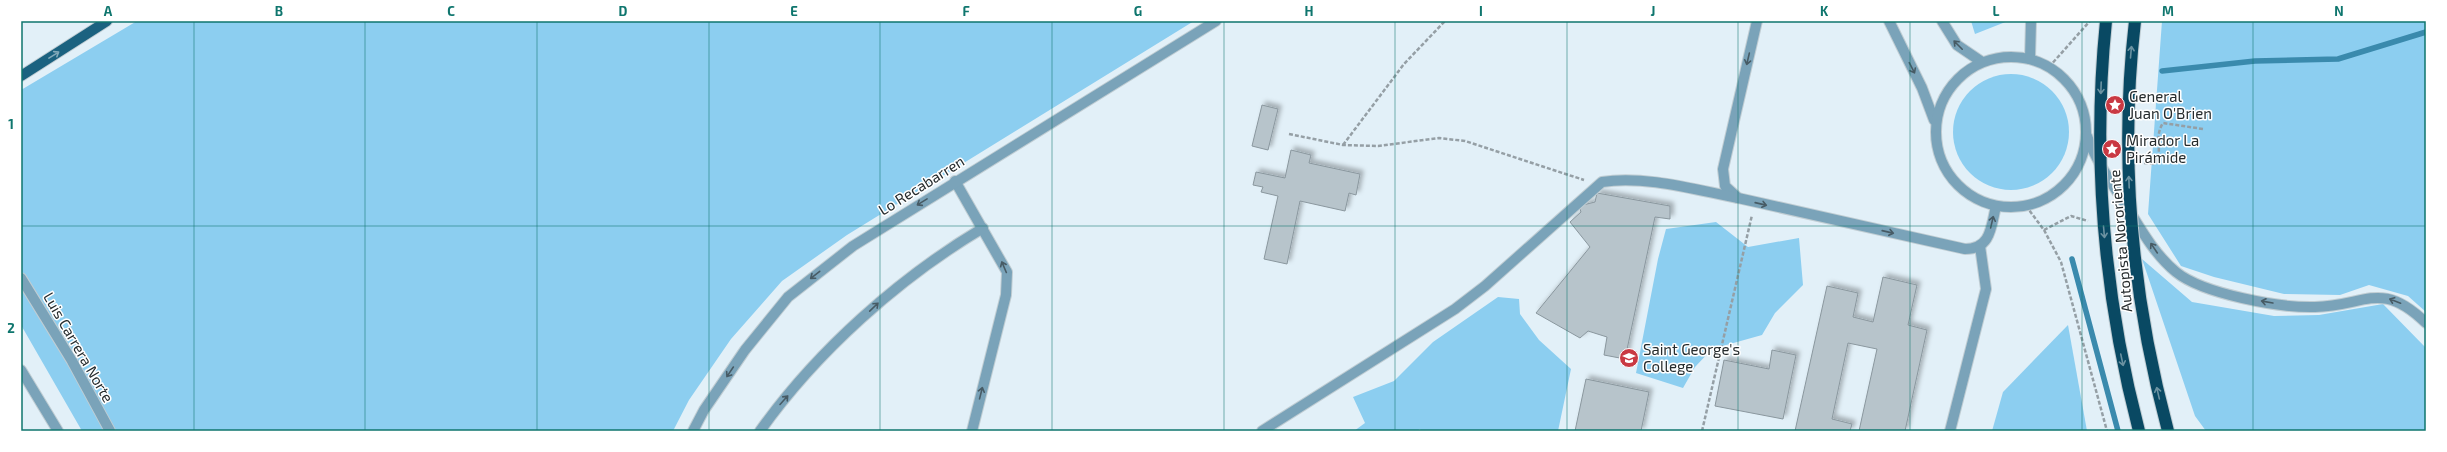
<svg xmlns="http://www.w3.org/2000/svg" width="2447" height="452" font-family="'Exo 2',sans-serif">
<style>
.green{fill:#8ccef0}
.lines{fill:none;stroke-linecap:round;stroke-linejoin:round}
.stream{stroke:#3a8aad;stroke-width:5.5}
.building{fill:#b7c4cb;stroke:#8a979e;filter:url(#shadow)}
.minor-casing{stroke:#c0cdd3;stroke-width:12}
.major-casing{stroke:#c0cdd3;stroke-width:12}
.path{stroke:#959fa5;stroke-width:2.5;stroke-dasharray:4 2;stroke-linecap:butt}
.minor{stroke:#7aa3b9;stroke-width:10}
.major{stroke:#1b6280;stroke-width:10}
.highway-bridge-casing{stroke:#c0cdd3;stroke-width:14;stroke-linecap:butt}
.highway-bridge{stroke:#094963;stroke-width:12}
.oneway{stroke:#475b65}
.oneway2{stroke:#6b92a1}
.oneway3{stroke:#82a9b9}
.grid{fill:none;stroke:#0f766e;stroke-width:1;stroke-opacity:0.55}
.labels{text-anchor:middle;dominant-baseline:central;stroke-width:3;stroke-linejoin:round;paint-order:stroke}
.poi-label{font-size:15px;fill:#252b2d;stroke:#fff;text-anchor:start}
.street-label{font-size:15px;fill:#252b2d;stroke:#fff}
.neatline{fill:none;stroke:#0f766e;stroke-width:1.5}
.grid-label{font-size:13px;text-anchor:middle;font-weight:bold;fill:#0f766e}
</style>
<defs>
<filter id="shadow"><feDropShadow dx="3.5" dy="-3.5" stdDeviation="2" flood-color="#0004"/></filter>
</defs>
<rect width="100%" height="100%" fill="#e2f0f8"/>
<g class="green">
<path d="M137,21H1194L847,235L782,281L731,339L689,400L673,431H82L21,325V90Z"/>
<path d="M1971,21H2008L1975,34Z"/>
<path d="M2162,21H2426V312L2408,296L2369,285L2340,295L2284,294L2214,277L2181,266L2148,214Z"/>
<circle cx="2011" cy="132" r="58"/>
<path d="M1716,222L1748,247L1799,238L1803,285L1775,313L1762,335L1712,349L1695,367L1683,388L1636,373L1658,259L1666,229Z"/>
<path d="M2142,259L2192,302L2274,316L2319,315L2383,304L2426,348V431H2206L2195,416Z"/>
<path d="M1498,297L1519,299L1520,314L1539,340L1571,369L1558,431H1421L1420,429L1417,431H1354L1365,423L1353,397L1394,381L1433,342Z"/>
<path d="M2068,325L2087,431H1992L2003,392Z"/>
</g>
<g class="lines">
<g class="stream">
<path d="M2162,71L2255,61L2338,59L2426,32"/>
<path d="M2072,259L2118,431"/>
</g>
</g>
<g class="building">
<path d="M1262,105L1278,109L1268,150L1252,146Z"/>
<path d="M1291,150L1311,155L1309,163L1360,174L1356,195L1349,193L1345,211L1300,201L1287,264L1264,259L1278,196L1261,192L1263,187L1253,185L1256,172L1285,178Z"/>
<path d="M1597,193L1670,206V219L1655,217L1625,359L1604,355L1607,337L1588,331L1580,338L1536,313L1590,247L1570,222L1581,212L1579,206L1595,202Z"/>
<path d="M1883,277L1917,285L1908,325L1927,330L1905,431H1859L1877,349L1848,343L1832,419L1852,424L1850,431H1795L1827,286L1858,293L1853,317L1873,322Z"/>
<path d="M1772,350L1796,355L1783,419L1715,406L1724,360L1769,369Z"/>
<path d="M1586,379L1649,392L1641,431H1575Z"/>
</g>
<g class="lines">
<defs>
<g id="minor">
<path d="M1757,21L1723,169L1725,186L1738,198L1965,249C1991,249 1991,227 1996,206"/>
<path d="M1889,21L1922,88L1934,120"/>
<path d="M1942,21L1957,45L1982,62"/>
<circle cx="2011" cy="132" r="75"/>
<path d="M2030,59L2031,21"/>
<path d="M2087,136C2096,161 2111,182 2125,204C2140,228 2154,254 2176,272C2203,294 2280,308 2315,307C2366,306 2381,279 2426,323"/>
<path d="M955,181L1007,272L1006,295L972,431"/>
<path d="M21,278L72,361L110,431"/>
<path d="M21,370L58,431"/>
<path d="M693,431L704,410L745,350L788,297L853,246L1216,21"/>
<path d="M760,431C817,351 899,278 983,228"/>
<path d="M1262,431L1455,309L1485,286L1602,182C1644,175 1696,190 1738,198"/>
<path d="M1950,431L1986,289L1980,246"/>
</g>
<path id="major" d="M21,76L107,21"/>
</defs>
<use href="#minor" class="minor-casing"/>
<use href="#major" class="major-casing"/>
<g class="path">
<path d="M2049,67L2090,21"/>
<path d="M1289,134L1343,145L1378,146L1439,138L1465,141L1584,180"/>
<path d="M1343,145L1404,64L1445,21"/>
<path d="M2144,163L2155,164C2164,150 2153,139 2163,123L2203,129"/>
<path d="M2026,206L2044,230L2061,262L2107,431"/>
<path d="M2044,230L2071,216L2088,221"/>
<path d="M1702,431L1752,215"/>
</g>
<use href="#minor" class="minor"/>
<use href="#major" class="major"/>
<defs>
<g id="highway-bridge">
<path d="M2106,21C2092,159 2104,297 2139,431"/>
<path d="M2135,21C2119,159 2132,297 2168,431"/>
</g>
</defs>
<use href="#highway-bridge" class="highway-bridge-casing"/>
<use href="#highway-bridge" class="highway-bridge"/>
</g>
<defs><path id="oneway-shaft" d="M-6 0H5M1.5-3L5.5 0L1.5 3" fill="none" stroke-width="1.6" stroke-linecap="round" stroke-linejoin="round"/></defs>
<g class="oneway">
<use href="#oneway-shaft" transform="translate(1958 45) rotate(-135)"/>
<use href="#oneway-shaft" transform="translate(1748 59) rotate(103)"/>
<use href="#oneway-shaft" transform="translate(1912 68) rotate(63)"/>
<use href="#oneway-shaft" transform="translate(922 202) rotate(148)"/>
<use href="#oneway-shaft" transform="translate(1761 204) rotate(13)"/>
<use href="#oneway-shaft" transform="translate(1992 222) rotate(-77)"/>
<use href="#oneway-shaft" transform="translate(1888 232) rotate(13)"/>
<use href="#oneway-shaft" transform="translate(2154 248) rotate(-124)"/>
<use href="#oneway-shaft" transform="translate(1004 267) rotate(-113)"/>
<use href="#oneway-shaft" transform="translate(815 275) rotate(142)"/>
<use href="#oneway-shaft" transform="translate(2395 301) rotate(-159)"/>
<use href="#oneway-shaft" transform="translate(2267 302) rotate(-170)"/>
<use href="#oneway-shaft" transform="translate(874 307) rotate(-44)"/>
<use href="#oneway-shaft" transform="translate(730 372) rotate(124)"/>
<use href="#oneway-shaft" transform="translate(981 393) rotate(-76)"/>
<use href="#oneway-shaft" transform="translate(784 400) rotate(-48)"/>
</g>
<g class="oneway2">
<use href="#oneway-shaft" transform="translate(2131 52) rotate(-85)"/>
<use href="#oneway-shaft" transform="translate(2101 88) rotate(92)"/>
<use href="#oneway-shaft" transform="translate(2129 182) rotate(-92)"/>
<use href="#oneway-shaft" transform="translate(2104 232) rotate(85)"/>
<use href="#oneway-shaft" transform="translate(2122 360) rotate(78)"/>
<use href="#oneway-shaft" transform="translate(2158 393) rotate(-103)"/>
</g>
<use class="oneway3" href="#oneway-shaft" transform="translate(54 55) rotate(-32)"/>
<path class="grid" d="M194,21V431M365,21V431M537,21V431M709,21V431M880,21V431M1052,21V431M1224,21V431M1395,21V431M1567,21V431M1738,21V431M1910,21V431M2082,21V431M2253,21V431M21,226H2426"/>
<defs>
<symbol id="sight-disc" viewBox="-11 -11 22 22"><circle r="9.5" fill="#c93943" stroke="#fff"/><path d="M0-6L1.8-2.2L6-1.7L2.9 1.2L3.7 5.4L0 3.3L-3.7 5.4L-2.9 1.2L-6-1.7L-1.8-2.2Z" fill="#fff"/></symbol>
<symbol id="school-disc" viewBox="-11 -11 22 22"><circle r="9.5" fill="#c93943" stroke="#fff"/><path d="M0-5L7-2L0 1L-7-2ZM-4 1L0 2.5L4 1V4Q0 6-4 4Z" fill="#fff"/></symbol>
</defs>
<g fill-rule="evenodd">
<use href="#sight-disc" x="2104" y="94" width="22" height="22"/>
<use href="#sight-disc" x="2101" y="138" width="22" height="22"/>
<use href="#school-disc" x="1618" y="347" width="22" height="22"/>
</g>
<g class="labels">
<g class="poi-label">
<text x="2129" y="96">General<tspan x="2129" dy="17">Juan O'Brien</tspan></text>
<text x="2126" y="140">Mirador La<tspan x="2126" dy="17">Pirámide</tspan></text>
<text x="1643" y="349">Saint George's<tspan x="1643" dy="17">College</tspan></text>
</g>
<g class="street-label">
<text transform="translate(921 185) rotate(-32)">Lo Recabarren</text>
<text transform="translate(2120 241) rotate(-95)">Autopista Nororiente</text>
<text transform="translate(79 347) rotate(60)">Luis Carrera Norte</text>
</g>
</g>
<rect width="2447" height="452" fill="none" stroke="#ffffff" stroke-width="44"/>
<rect x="22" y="22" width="2403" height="408" class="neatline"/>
<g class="grid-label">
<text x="108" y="16">A</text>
<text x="279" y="16">B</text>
<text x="451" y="16">C</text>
<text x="623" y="16">D</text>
<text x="794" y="16">E</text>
<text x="966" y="16">F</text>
<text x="1138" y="16">G</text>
<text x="1309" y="16">H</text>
<text x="1481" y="16">I</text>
<text x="1653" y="16">J</text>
<text x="1824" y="16">K</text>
<text x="1996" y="16">L</text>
<text x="2168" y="16">M</text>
<text x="2339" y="16">N</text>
<text x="11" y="129">1</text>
<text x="11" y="333">2</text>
</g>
</svg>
